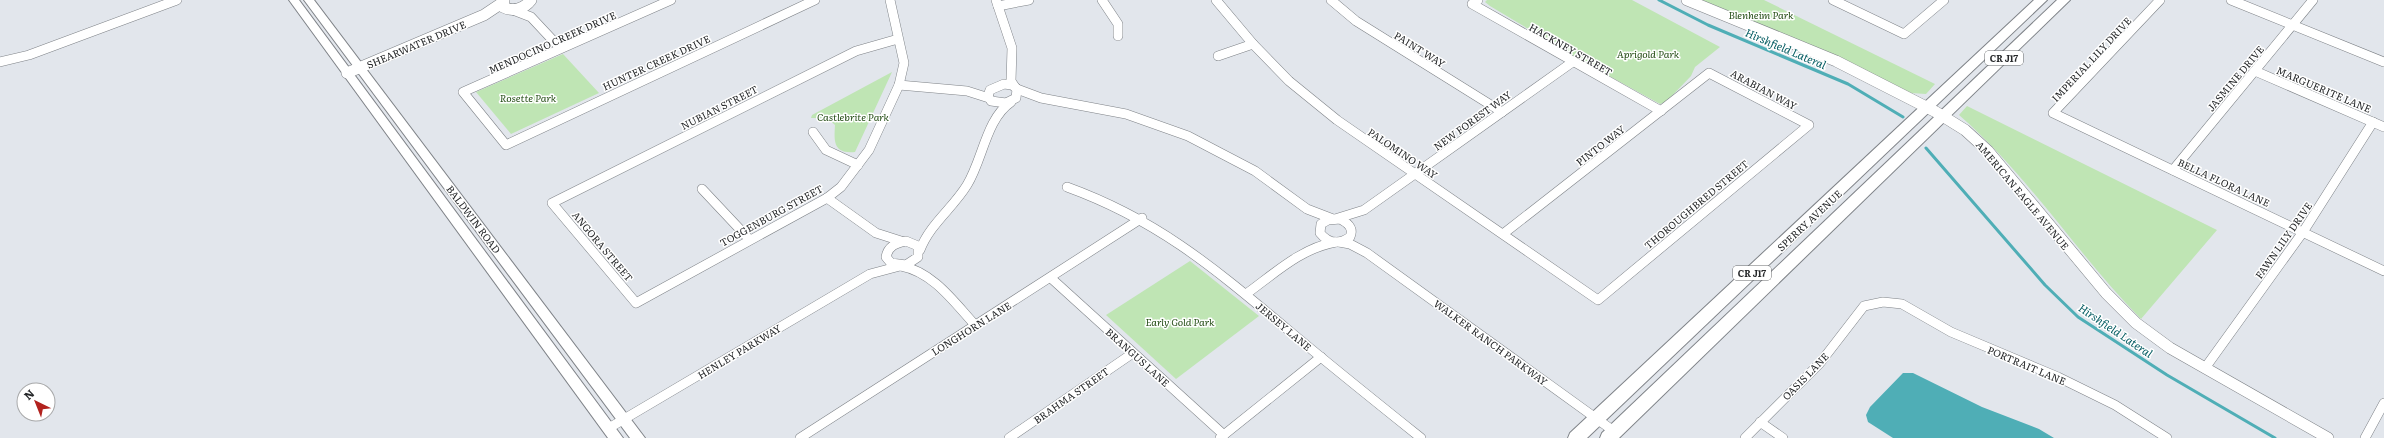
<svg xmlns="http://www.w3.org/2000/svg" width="2384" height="438" font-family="Literata,serif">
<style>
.green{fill:#bfe5b4}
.water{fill:#4faeb6}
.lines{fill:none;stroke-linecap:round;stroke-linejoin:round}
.stream{stroke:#4faeb6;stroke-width:3}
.minor-casing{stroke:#7e8287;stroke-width:10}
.tertiary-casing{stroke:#7e8287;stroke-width:12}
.secondary-casing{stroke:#7e8287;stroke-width:2}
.primary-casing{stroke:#7e8287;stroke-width:2}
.minor{stroke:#fff;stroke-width:9}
.tertiary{stroke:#fff;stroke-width:11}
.secondary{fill:#fff;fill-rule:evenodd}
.primary{fill:#fff;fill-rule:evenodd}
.labels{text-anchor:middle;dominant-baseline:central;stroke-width:3;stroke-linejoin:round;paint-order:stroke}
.shield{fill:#fff;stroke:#67686a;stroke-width:1}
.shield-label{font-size:9px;font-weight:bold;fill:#26282a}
.park-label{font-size:10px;font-style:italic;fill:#234c14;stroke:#fff}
.street-label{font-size:10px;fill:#26282a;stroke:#fff}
.water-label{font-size:11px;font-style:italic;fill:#035b61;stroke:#fff}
</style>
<rect width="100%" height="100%" fill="#e2e6ec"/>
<g class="green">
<path d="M1487,0H1632L1720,47L1695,67L1691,76L1666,102L1660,104L1580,60L1490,6L1485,2Z"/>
<path d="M1692,0H1764L1935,84L1926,94L1911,93Z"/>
<path d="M563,54L599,93L511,134L476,92Z"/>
<path d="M892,72L855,152C833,154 834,141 835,125C828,117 820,118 811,118L812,115Z"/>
<path d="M1967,106L2217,230L2141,319C2077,254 2028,175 1959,115Z"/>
<path d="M1190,261L1259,316L1176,379L1106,315Z"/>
</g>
<path class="water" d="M1903,373H1913L1982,407L2039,429L2054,438H1893L1868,422L1866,415L1870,407Z"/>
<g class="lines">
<g class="stream">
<path d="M1659,0L1708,25L1848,84L1903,117"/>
<path d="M1926,148L2045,285L2078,317L2167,375L2275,438"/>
</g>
<defs>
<g id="minor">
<path d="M671,0L463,92L506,145L815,0"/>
<path d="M890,0L904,63L899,85L869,150L841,187L827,198L636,303L552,203L856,51L898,39"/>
<path d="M996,0L1012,48L1011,81L1015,87"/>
<path d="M1102,0L1118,24V36"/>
<path d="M1216,0L1253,44L1289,81L1337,120L1598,300L1809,125L1709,73L1503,234"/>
<path d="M1331,0L1356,21L1502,112"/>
<path d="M1478,0L1472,4L1661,111"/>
<path d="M1833,0L1904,34L1944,0"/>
<path d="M2160,0L2053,113L2384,271"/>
<path d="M2231,0L2384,62"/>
<path d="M998,6L1029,0"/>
<path d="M513,10L531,17L560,48"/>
<path d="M1218,56L1253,44"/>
<path d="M0,62L29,55L177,0"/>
<path d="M2255,71L2384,127"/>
<path d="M1004,84L1012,85L1017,89L1016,98L1006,103L991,101L988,96L990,90Z"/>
<path d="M899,85L967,91L989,98"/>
<path d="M1017,89L1041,98L1126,114L1188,136L1255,171L1307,209L1333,219"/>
<path d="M813,132L826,150L858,165"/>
<path d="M2173,170L2313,0"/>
<path d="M1067,187C1158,220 1214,268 1287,329C1331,366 1376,402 1421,438"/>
<path d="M702,189L749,239"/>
<path d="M827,198L876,233L901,241"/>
<path d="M1335,219L1364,210L1574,61"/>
<path d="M1340,219C1348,223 1354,228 1350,237C1339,245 1328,243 1320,233L1321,224L1328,220Z"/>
<path d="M906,241L918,246V257L906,265L891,263L886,257C888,246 896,243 906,241Z"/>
<path d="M1339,242L1350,244L1367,253L1615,432"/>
<path d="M920,250C930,224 953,208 967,185C983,159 986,119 1011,102"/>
<path d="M901,266C933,272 954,302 975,325"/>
<path d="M1052,279L1224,435"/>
<path d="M1246,294C1274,274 1301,248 1336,242"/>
<path d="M2205,368L2303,232L2373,122"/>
<path d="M1760,422L1783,438"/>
<path d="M609,428L870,274L900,266"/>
<path d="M800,438L1142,218"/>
<path d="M1009,438L1133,353"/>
<path d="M1220,438L1321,357"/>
<path d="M1745,438L1820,363L1864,306L1883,302L1902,304L1951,332L2058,377L2115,405L2167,438"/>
<path d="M2365,438L2384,403"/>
</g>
<g id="tertiary">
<path d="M504,0L503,7C513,12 524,9 531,0"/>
<path d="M1687,0L1836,61L1936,112L1965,130L1988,151L2106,293L2136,323L2170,348L2328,438"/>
<path d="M347,73L484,15L502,3"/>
</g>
<g id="secondary">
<path d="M289,0H299L623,438H608Z"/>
<path d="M304,0H314L645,438H630Z"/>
</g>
<g id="primary">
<path d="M2034,0H2047L1587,438H1568L1570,433Z"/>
<path d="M2057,0H2070L1619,438H1600L1602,433Z"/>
</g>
</defs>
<use href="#minor" class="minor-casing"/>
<use href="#tertiary" class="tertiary-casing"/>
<use href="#secondary" class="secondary-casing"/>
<use href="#primary" class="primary-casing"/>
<use href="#minor" class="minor"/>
<use href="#tertiary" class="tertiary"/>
<use href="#secondary" class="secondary"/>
<use href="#primary" class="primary"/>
</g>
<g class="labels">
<g class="shield">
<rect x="1985" y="51" width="38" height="14" rx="3"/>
<rect x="1733" y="266" width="38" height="14" rx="3"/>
</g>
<g class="shield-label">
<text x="2004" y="58">CR J17</text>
<text x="1752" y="273">CR J17</text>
</g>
<g class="park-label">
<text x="1761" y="14">Blenheim Park</text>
<text x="1648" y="53">Aprigold Park</text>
<text x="528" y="97">Rosette Park</text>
<text x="853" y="116">Castlebrite Park</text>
<text x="1180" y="321">Early Gold Park</text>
</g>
<g class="street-label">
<text transform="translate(552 42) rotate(-24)">MENDOCINO CREEK DRIVE</text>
<text transform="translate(416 44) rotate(-23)">SHEARWATER DRIVE</text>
<text transform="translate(1420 49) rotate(32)">PAINT WAY</text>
<text transform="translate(1571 49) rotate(30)">HACKNEY STREET</text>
<text transform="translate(2091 59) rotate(-47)">IMPERIAL LILY DRIVE</text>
<text transform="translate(656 62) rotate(-25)">HUNTER CREEK DRIVE</text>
<text transform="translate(2235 78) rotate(-50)">JASMINE DRIVE</text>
<text transform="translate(1764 89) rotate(28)">ARABIAN WAY</text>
<text transform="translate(2324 89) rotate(23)">MARGUERITE LANE</text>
<text transform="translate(719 107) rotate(-27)">NUBIAN STREET</text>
<text transform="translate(1472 120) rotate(-36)">NEW FOREST WAY</text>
<text transform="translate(1600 145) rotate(-38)">PINTO WAY</text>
<text transform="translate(1403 153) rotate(34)">PALOMINO WAY</text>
<text transform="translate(2224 182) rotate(25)">BELLA FLORA LANE</text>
<text transform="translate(2023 195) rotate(50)">AMERICAN EAGLE AVENUE</text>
<text transform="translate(1696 204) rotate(-40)">THOROUGHBRED STREET</text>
<text transform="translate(771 215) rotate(-29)">TOGGENBURG STREET</text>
<text transform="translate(474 219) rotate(53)">BALDWIN ROAD</text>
<text transform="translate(1809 220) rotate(-43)">SPERRY AVENUE</text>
<text transform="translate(2283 240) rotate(-55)">FAWN LILY DRIVE</text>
<text transform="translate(603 246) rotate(50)">ANGORA STREET</text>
<text transform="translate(1284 326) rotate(40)">JERSEY LANE</text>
<text transform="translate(971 328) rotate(-32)">LONGHORN LANE</text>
<text transform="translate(1491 342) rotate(36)">WALKER RANCH PARKWAY</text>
<text transform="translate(739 351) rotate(-31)">HENLEY PARKWAY</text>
<text transform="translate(1138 357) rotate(42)">BRANGUS LANE</text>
<text transform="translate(2027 365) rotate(23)">PORTRAIT LANE</text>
<text transform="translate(1805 376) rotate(-46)">OASIS LANE</text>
<text transform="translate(1071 395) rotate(-35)">BRAHMA STREET</text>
</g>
<g class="water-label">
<text transform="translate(1786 48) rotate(23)">Hirshfield Lateral</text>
<text transform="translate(2116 330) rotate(34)">Hirshfield Lateral</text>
</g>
</g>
<g transform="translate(36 402) rotate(317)"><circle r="19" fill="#ffffff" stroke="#a8a9aa"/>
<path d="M0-3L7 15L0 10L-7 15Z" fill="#b2221e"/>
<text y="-6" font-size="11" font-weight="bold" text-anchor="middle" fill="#26282a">N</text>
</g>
</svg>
